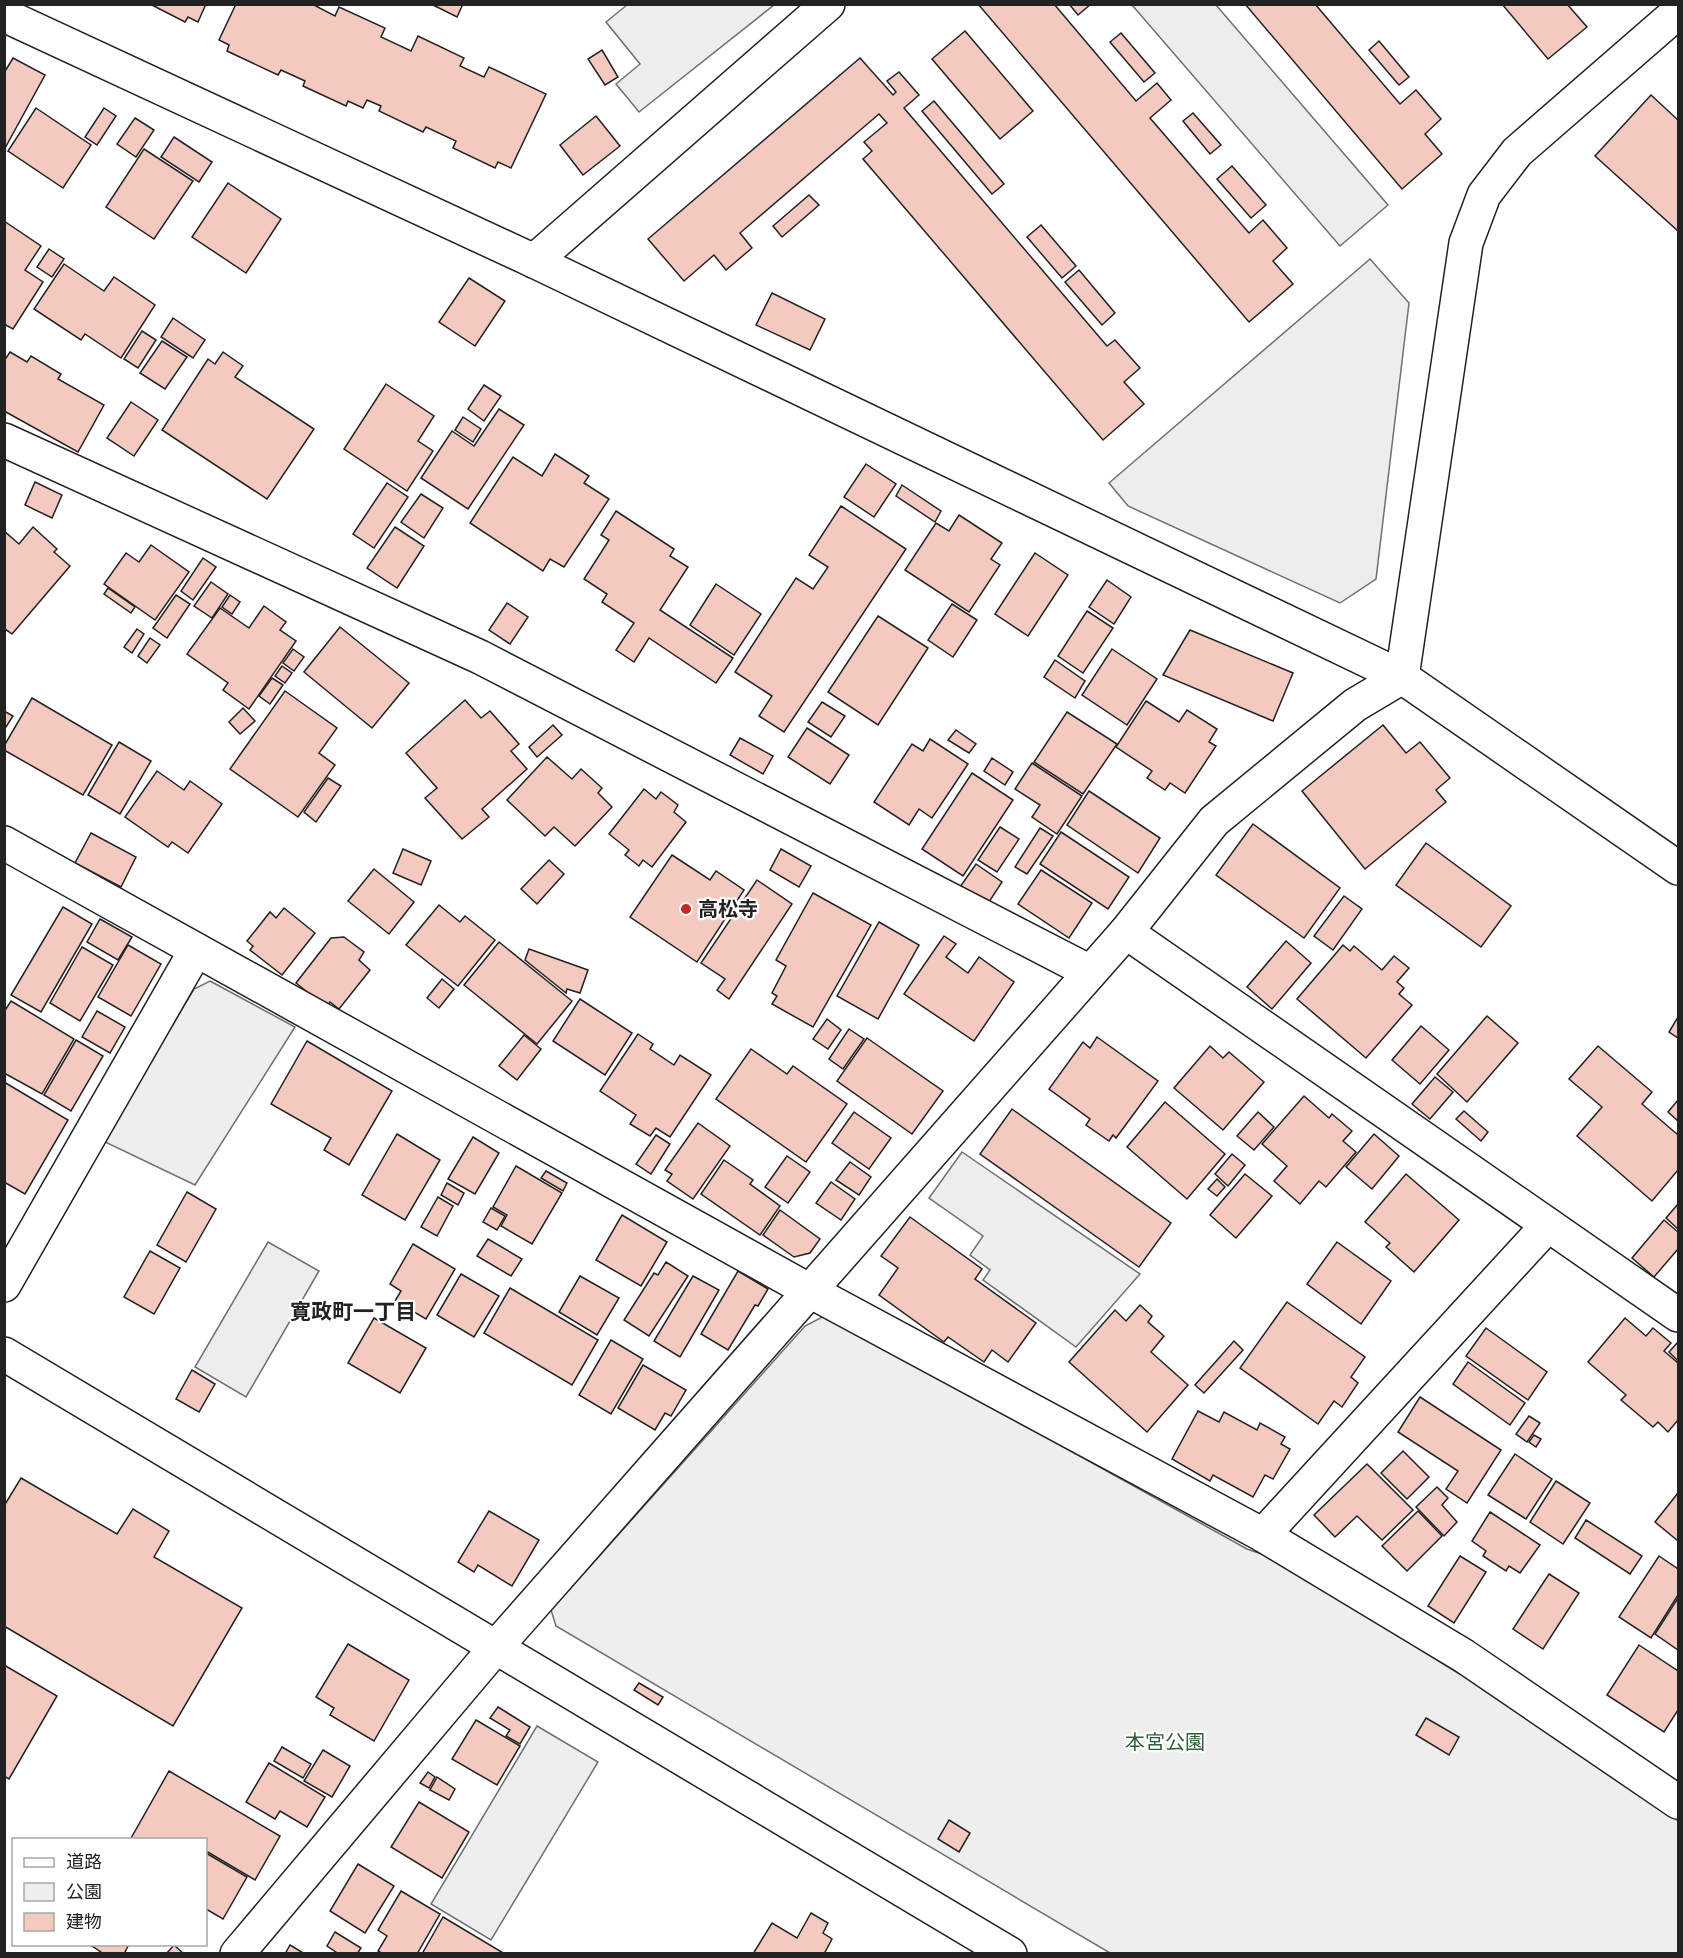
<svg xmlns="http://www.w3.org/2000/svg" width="1683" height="1958" font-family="'Space Grotesk','Noto Sans JP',sans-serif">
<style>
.green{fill:#eee;stroke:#6f6f6f;stroke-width:1.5}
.parking{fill:#ededed;stroke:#6f6f6f;stroke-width:1.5}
.building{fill:#f3c9c0;stroke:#222;stroke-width:1.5}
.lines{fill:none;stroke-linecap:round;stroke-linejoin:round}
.minor-casing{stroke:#222;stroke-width:36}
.tertiary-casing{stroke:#222;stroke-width:36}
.minor{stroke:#fff;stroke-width:33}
.tertiary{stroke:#fff;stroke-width:33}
.poi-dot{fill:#c62828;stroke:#fff;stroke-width:2}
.labels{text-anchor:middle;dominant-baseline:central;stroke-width:4.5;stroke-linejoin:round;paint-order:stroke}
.poi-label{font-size:20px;font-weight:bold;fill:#222;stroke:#fff;text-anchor:start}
.park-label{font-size:20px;fill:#2f5e38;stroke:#fff}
.neighbourhood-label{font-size:21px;font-weight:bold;fill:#222;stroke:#fff}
</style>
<rect width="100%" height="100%" fill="#fff"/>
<g class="green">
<path d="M210,981L295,1027L195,1185L103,1141L194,989Z"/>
<path d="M826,1315L1247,1549L1276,1559L1461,1675L1678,1821V1953H1110L556,1626L551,1610L805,1326Z"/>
<path d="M537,1726L598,1762L491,1940L431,1904Z"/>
</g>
<g class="parking">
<path d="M627,5V4L774,5L639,112L616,84L640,64L606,22Z"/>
<path d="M1132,5H1216L1388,205L1340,246Z"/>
<path d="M1370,259L1409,303L1376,579L1340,603L1128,506L1109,483Z"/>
<path d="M962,1152L1140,1274L1076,1347L983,1280L990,1270L970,1255L983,1236L929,1198Z"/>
<path d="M268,1242L319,1271L246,1397L195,1367Z"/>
</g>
<g class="building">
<path d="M150,4H206L198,22L188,17L185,22Z"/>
<path d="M236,4H312L335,16L339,7L385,28L381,37L411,51L418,36L464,58L460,66L484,77L489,67L546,94L511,168L498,162L495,168L453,148L456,141L426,127L423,132L379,111L381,106L367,100L363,108L348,101L346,106L303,86L305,81L281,70L278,75L227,51L229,45L219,40Z"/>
<path d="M431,4H463L457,17Z"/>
<path d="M978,4H1054L1136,101L1157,83L1171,100L1150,118L1249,233L1263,220L1287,248L1273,261L1293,284L1249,322Z"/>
<path d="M1069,4H1091L1078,15Z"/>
<path d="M1245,4H1315L1400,104L1416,90L1441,119L1425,134L1442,154L1402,189Z"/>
<path d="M1502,4H1567L1587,27L1548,59Z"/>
<path d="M965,31L1033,111L1000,139L932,59Z"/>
<path d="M1121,33L1155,73L1144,82L1110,42Z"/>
<path d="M1379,41L1409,77L1399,85L1369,50Z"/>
<path d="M602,50L618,77L605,85L588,59Z"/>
<path d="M13,58L45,75L4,150V73Z"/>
<path d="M860,58L893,95L896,92L887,81L899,72L919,95L904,108L1107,346L1115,340L1140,368L1124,382L1144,404L1103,440L863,159L872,151L864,142L887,123L879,114L740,233L752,248L726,270L714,255L684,281L648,239Z"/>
<path d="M1651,95L1678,120V231L1595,156Z"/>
<path d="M934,101L1004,184L992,194L922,111Z"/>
<path d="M36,108L91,145L63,188L8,151Z"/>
<path d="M104,108L116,116L97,145L85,137Z"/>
<path d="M1193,113L1221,145L1210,154L1183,121Z"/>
<path d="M596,116L620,146L583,175L560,145Z"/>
<path d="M135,118L154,130L136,157L117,144Z"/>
<path d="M174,137L212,162L199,182L161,157Z"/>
<path d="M144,149L193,181L154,239L106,207Z"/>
<path d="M1232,166L1266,205L1251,218L1217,179Z"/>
<path d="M228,183L281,219L246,273L192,237Z"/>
<path d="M809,195L819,205L782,237L773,226Z"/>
<path d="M4,221L41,246L25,270L43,282L13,329L4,324Z"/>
<path d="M1041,225L1076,266L1062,278L1027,237Z"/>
<path d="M49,249L64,259L52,277L37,267Z"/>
<path d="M64,264L104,291L114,277L155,305L121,358L85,334L81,340L34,309Z"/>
<path d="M1079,270L1115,313L1102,325L1065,282Z"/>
<path d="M469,278L505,301L475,346L439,322Z"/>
<path d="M772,293L825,319L810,350L756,325Z"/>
<path d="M173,318L205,340L193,358L161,337Z"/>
<path d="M142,331L156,340L138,368L124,359Z"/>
<path d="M162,341L187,357L165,389L140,373Z"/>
<path d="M10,352L27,362L31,356L61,374L58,379L104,405L78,452L4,411V361Z"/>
<path d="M223,352L243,366L235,377L314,429L267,499L162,430L208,359L215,364Z"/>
<path d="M386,384L434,416L418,441L433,451L407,491L344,449Z"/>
<path d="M484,385L501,396L484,421L468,409Z"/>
<path d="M131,402L158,420L134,456L107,438Z"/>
<path d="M499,409L524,425L468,509L421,478L452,431L474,446Z"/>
<path d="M463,417L481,429L473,442L455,430Z"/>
<path d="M555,454L589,476L584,483L609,499L564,567L550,559L543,571L470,523L513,457L542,476Z"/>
<path d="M866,464L896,484L874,517L844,497Z"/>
<path d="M35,482L62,495L52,518L25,505Z"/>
<path d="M387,483L408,497L374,548L353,534Z"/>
<path d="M902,485L941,511L935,522L896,496Z"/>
<path d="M421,494L443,508L424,538L401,522Z"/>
<path d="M841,506L906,549L784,732L759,716L772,696L735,672L796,578L813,589L828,567L809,555Z"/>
<path d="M616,511L674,549L670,556L688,567L660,610L733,658L716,683L649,638L634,662L616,650L634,623L602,602L607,594L584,579L609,540L601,535Z"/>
<path d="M959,515L1002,543L991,559L1000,565L969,612L905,570L936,523L949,531Z"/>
<path d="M33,527L57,549L54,552L70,566L12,634L4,628V531L19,544Z"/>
<path d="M395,527L424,546L397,588L367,568Z"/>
<path d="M151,545L189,572L155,620L104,584L126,553L139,562Z"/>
<path d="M1035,553L1068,575L1028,636L995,614Z"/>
<path d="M203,558L216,567L193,600L181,591Z"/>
<path d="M1107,580L1131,597L1114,624L1089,607Z"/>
<path d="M211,582L228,594L212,618L194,606Z"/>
<path d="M716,584L761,614L734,655L690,625Z"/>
<path d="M108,588L135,607L131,613L104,594Z"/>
<path d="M176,595L190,604L167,638L153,628Z"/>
<path d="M230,595L240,602L232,614L222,607Z"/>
<path d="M507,603L528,617L510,644L489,630Z"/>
<path d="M952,604L977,620L953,657L928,640Z"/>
<path d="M264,606L286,622L280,630L296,641L249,709L223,690L228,683L187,654L220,608L249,628Z"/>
<path d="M1087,611L1113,628L1083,673L1058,656Z"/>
<path d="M878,616L928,648L878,725L828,692Z"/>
<path d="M340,627L409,683L372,728L304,672Z"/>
<path d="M137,629L144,634L132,653L124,647Z"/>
<path d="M1190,630L1293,673L1273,721L1163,675Z"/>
<path d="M150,638L160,645L147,663L138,656Z"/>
<path d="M293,649L304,657L294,671L283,663Z"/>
<path d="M1112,649L1157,679L1127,725L1082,695Z"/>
<path d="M1055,660L1085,681L1075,698L1044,677Z"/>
<path d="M282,666L292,673L285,683L275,676Z"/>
<path d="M272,678L283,685L270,704L259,696Z"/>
<path d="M285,691L337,728L319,753L335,765L298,817L230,769Z"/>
<path d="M32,698L112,745L83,795L4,750V746Z"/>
<path d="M465,700L481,718L490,711L519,744L511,751L527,769L482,809L489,817L462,839L425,798L437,788L406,753Z"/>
<path d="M1146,701L1179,722L1187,710L1217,729L1209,742L1216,746L1185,793L1170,783L1165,790L1147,778L1152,771L1116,747Z"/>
<path d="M822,702L845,716L831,737L808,722Z"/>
<path d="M243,708L255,721L240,734L229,722Z"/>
<path d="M4,711L13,716L4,730Z"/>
<path d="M1067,712L1117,744L1083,794L1034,762Z"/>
<path d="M553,725L562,735L537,757L529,747Z"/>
<path d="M1383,725L1406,753L1420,742L1450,778L1436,790L1446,802L1365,869L1302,791Z"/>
<path d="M807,728L849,755L830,784L788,757Z"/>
<path d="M956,730L976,744L969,753L948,740Z"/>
<path d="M740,738L773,756L763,774L730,755Z"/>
<path d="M930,739L968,764L932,818L919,809L909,825L874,802L912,744L923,751Z"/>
<path d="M119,742L151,761L120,814L88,795Z"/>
<path d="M547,757L572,779L581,769L602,788L598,793L612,807L575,846L554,827L545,836L507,800Z"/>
<path d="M992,758L1013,772L1005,785L984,771Z"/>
<path d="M1032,763L1082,796L1057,834L1032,817L1040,805L1015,789Z"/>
<path d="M157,771L184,790L190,781L222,804L188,853L172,842L168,847L125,817Z"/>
<path d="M972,773L1013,800L963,876L922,849Z"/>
<path d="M328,778L341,786L316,822L304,812Z"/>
<path d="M644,789L656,799L661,792L678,805L674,812L686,822L652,867L643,860L639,866L625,855L629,850L609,834Z"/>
<path d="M1089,791L1160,838L1138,873L1067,825Z"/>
<path d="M1253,824L1340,888L1304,938L1216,875Z"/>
<path d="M1000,827L1019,839L997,872L978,860Z"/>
<path d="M1040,828L1053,836L1027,874L1015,867Z"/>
<path d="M1061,832L1129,877L1108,909L1040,864Z"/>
<path d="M91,833L136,857L121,887L75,863Z"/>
<path d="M1426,843L1511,906L1481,947L1396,885Z"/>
<path d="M403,849L431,861L421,885L393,873Z"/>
<path d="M781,849L811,866L799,887L770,870Z"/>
<path d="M672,855L710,880L716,871L744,890L697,962L630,917Z"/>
<path d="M549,860L564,874L537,904L521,889Z"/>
<path d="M976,864L1002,882L987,905L960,887Z"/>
<path d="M374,869L414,902L389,934L348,901Z"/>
<path d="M1041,870L1092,903L1069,938L1018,904Z"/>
<path d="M757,880L792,904L729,999L717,990L725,979L701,963Z"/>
<path d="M813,893L871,925L813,1027L772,1004L777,996L772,993L786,966L776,960Z"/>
<path d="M1344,896L1362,909L1333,950L1314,936Z"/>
<path d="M439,905L460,922L465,916L495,940L458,986L406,945Z"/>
<path d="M63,907L92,924L41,1012L11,995Z"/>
<path d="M284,908L315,933L282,975L250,950L253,946L247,941L270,912L276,918Z"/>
<path d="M100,919L132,937L118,960L87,942Z"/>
<path d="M879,922L919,945L878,1019L837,996Z"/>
<path d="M944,936L956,944L946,957L968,973L979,957L1014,982L974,1041L904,994Z"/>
<path d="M344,937L364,952L359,960L370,970L339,1009L330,1002L326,1007L296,983L331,938Z"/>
<path d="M1286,941L1311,963L1272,1009L1247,987Z"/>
<path d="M499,942L572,1001L537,1044L464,985Z"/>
<path d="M128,945L161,964L131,1016L98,997Z"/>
<path d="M1343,945L1350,951L1354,946L1382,970L1394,956L1409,968L1397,982L1404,988L1399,994L1412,1005L1366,1058L1297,999Z"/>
<path d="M82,947L113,965L80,1021L50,1003Z"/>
<path d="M529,949L588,970L580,993L567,989L566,993L525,960Z"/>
<path d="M442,979L454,989L439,1008L427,998Z"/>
<path d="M580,999L632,1033L605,1075L553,1041Z"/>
<path d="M11,1001L74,1039L42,1094L4,1073V1012Z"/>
<path d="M97,1011L125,1027L110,1053L82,1037Z"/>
<path d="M1487,1016L1518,1043L1467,1102L1437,1074Z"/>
<path d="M1678,1017V1038L1669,1032Z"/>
<path d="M827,1019L841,1030L828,1049L813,1039Z"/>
<path d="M1421,1026L1449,1050L1420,1084L1392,1060Z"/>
<path d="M849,1029L864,1039L843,1069L829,1059Z"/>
<path d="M638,1034L653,1044L650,1049L674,1065L680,1055L711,1075L670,1137L656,1128L650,1136L630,1124L636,1115L600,1091Z"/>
<path d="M524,1035L541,1049L517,1080L499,1066Z"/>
<path d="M1097,1037L1158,1081L1116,1138L1113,1135L1109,1141L1086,1125L1090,1119L1049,1089L1083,1042L1090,1048Z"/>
<path d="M867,1038L943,1091L912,1134L837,1081Z"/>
<path d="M76,1040L103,1056L71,1111L44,1095Z"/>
<path d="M307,1041L392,1091L349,1165L324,1150L331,1138L271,1104Z"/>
<path d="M1210,1046L1223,1058L1229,1052L1264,1082L1223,1130L1174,1088Z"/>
<path d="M1598,1046L1652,1092L1642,1104L1678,1135V1170L1652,1201L1577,1136L1602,1107L1569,1079Z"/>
<path d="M751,1049L787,1074L793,1066L847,1104L806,1162L716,1099Z"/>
<path d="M1435,1077L1453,1092L1430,1119L1412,1104Z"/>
<path d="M4,1082L68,1120L25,1194L4,1182Z"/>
<path d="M1304,1096L1329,1118L1332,1114L1352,1131L1343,1141L1356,1152L1326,1187L1319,1181L1300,1204L1274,1181L1287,1166L1262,1144Z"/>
<path d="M1678,1100V1121L1668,1112Z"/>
<path d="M1165,1102L1225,1154L1187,1199L1127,1147Z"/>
<path d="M1012,1109L1171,1223L1139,1267L980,1154Z"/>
<path d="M1464,1111L1488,1132L1481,1141L1456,1119Z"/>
<path d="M854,1112L891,1138L869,1169L832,1143Z"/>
<path d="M1258,1112L1274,1127L1254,1150L1237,1136Z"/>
<path d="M698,1123L730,1146L693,1199L667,1181L672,1174L665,1170Z"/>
<path d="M397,1134L440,1160L405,1220L362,1195Z"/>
<path d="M1374,1134L1399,1156L1372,1189L1346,1167Z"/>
<path d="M656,1135L670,1144L651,1174L636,1164Z"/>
<path d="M473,1137L499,1153L475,1194L448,1179Z"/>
<path d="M1232,1154L1245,1165L1228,1186L1215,1174Z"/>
<path d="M787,1156L810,1172L788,1203L765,1187Z"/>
<path d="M724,1160L753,1180L750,1184L780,1206L760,1235L701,1194Z"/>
<path d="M850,1162L871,1177L859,1195L836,1180Z"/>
<path d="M516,1166L562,1193L532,1244L501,1226L507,1215L493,1207Z"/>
<path d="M546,1171L567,1183L563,1191L541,1178Z"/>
<path d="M1245,1174L1272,1196L1236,1238L1210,1215Z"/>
<path d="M1406,1174L1459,1220L1414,1272L1386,1247L1390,1243L1365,1222Z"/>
<path d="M1217,1179L1225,1187L1217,1196L1208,1189Z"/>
<path d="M831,1182L855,1199L841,1220L816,1203Z"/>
<path d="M447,1183L464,1193L458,1205L441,1195Z"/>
<path d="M187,1192L216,1209L186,1262L157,1245Z"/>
<path d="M438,1197L453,1206L437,1236L421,1227Z"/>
<path d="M1678,1204V1229L1666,1218Z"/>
<path d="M491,1208L505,1216L497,1230L483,1222Z"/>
<path d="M780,1210L820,1239L810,1253L794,1257L763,1235Z"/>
<path d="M622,1215L667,1242L641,1286L596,1260Z"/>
<path d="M910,1217L982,1269L975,1279L1036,1323L1008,1362L992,1350L984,1362L948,1337L944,1342L879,1295L898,1268L881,1256Z"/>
<path d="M1664,1220L1678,1232V1249L1654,1277L1632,1258Z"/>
<path d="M488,1239L522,1259L511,1276L477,1256Z"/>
<path d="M1337,1242L1391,1281L1361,1324L1307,1284Z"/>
<path d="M413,1244L455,1269L426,1319L395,1301L401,1291L390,1284Z"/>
<path d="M150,1251L180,1268L154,1314L124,1297Z"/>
<path d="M666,1262L688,1276L649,1336L624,1320L654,1273L658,1275Z"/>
<path d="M738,1271L768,1289L758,1306L755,1305L728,1350L701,1334Z"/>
<path d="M461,1274L499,1296L474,1337L437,1315Z"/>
<path d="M580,1276L619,1298L597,1335L559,1312Z"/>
<path d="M693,1276L719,1290L680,1357L654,1341Z"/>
<path d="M510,1288L598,1340L572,1385L484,1333Z"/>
<path d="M1287,1302L1365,1357L1351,1377L1358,1383L1342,1407L1334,1401L1318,1424L1240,1368Z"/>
<path d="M1140,1305L1152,1316L1148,1322L1164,1336L1151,1352L1188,1385L1147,1432L1069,1362L1115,1310L1126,1321Z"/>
<path d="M374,1318L426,1348L400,1393L348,1363Z"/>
<path d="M1625,1318L1646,1336L1653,1328L1671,1343L1664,1351L1678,1363V1420L1668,1432L1658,1422L1653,1427L1621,1400L1626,1395L1588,1362Z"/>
<path d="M1486,1328L1547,1372L1528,1400L1466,1356Z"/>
<path d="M611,1340L643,1359L611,1414L579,1395Z"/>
<path d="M1234,1341L1243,1350L1204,1393L1195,1385Z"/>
<path d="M1677,1343L1678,1345V1361L1669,1352Z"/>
<path d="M1468,1362L1525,1403L1510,1425L1453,1384Z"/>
<path d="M643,1365L686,1390L671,1416L665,1413L655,1430L618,1408Z"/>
<path d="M192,1370L215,1384L199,1412L176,1399Z"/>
<path d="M1420,1397L1501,1450L1467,1503L1446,1489L1458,1471L1398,1432Z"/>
<path d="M1198,1411L1219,1422L1224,1412L1257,1430L1260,1423L1285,1437L1281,1444L1290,1449L1273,1479L1265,1475L1253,1497L1213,1475L1210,1481L1172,1459Z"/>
<path d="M1529,1416L1540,1423L1527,1442L1516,1434Z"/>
<path d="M1534,1435L1541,1439L1536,1447L1529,1442Z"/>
<path d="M1403,1451L1429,1477L1407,1499L1381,1473Z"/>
<path d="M1515,1454L1552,1479L1526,1519L1488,1495Z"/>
<path d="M1367,1464L1413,1510L1382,1540L1357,1516L1335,1537L1314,1515Z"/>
<path d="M21,1478L117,1534L133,1509L169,1531L154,1557L242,1608L173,1726L4,1626V1506Z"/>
<path d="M1556,1481L1590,1503L1563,1544L1530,1522Z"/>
<path d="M1437,1487L1448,1498L1442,1505L1457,1522L1444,1536L1416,1507Z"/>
<path d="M1678,1493V1541L1655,1522Z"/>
<path d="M489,1511L539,1540L512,1586L478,1565L474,1572L458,1562Z"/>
<path d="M1418,1511L1442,1536L1407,1571L1382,1546Z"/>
<path d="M1490,1512L1540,1545L1520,1573L1509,1566L1506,1571L1483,1556L1486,1551L1472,1541Z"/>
<path d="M1586,1520L1642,1556L1630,1574L1575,1538Z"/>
<path d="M1460,1556L1486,1572L1454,1623L1428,1606Z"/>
<path d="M1659,1556L1678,1569V1595L1651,1638L1619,1617Z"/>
<path d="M1549,1574L1579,1593L1543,1649L1513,1629Z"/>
<path d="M1678,1598V1650L1655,1634Z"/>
<path d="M348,1644L409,1680L374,1741L330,1715L334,1708L316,1697Z"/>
<path d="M1639,1645L1678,1671V1710L1664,1732L1607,1695Z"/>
<path d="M4,1665L57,1696L9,1779L4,1776Z"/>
<path d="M639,1683L663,1697L658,1705L634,1690Z"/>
<path d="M498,1707L530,1727L520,1744L506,1736L510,1730L490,1718Z"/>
<path d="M1426,1718L1459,1737L1449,1755L1416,1735Z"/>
<path d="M476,1720L520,1746L497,1785L452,1759Z"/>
<path d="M282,1747L311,1764L303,1778L274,1761Z"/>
<path d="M323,1750L350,1766L332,1797L304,1781Z"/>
<path d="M269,1763L325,1797L307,1827L280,1811L275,1819L246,1802Z"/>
<path d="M169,1771L280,1836L255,1880L206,1851V1840H130Z"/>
<path d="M428,1772L435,1777L429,1788L420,1783Z"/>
<path d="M437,1777L455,1789L449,1800L430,1790Z"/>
<path d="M419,1802L469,1832L442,1878L391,1847Z"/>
<path d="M949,1820L970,1833L959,1852L938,1839Z"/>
<path d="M206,1853L247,1877L223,1919L206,1909Z"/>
<path d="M358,1864L394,1886L365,1933L330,1911Z"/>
<path d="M401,1891L440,1914L417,1954H383L378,1951L387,1936L378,1930Z"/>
<path d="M811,1913L828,1923L823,1933L832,1939L824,1954H753L772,1923L797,1938Z"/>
<path d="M443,1917L505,1954H422Z"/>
<path d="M335,1932L361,1948L357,1954H339L327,1946Z"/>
<path d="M89,1944H129L124,1954H104Z"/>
<path d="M174,1945L184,1954H166Z"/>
<path d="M290,1945L305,1954H285Z"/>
</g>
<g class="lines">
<defs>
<g id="minor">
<path d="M534,261L828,4"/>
<path d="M4,440L480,657L1090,972"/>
<path d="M4,843L810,1291L1263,1535L1464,1656L1678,1802"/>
<path d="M1126,932L1678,1315"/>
<path d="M4,1285L196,950"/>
<path d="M1263,1535L1548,1225"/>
<path d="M237,1954L496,1647L1126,932L1214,821L1355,705L1402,677L1466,243L1484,195L1517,152L1678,12"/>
</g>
<g id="tertiary">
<path d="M4,15L534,261L1402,677L1678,868"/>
<path d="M4,1354L1010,1954"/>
</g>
</defs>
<use href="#minor" class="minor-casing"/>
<use href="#tertiary" class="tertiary-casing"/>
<use href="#minor" class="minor"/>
<use href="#tertiary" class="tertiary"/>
</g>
<circle class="poi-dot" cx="686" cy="909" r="6"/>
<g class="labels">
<g class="poi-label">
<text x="698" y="909">高松寺</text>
</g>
<g class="park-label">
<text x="1165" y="1742">本宮公園</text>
</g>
<g class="neighbourhood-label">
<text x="353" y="1311">寛政町一丁目</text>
</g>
</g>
<rect width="1683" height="1958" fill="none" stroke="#222222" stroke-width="12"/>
<rect x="12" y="1838" width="195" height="108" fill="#ffffff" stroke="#a7a7a7" stroke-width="1.5"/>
<rect x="24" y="1858" width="30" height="9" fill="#ffffff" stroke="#a7a7a7" stroke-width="1.5"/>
<text x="66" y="1868" font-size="18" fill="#222222">道路</text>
<rect x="24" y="1883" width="30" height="18" fill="#eeeeee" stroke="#a7a7a7" stroke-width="1.5"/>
<text x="66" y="1898" font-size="18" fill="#222222">公園</text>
<rect x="24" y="1913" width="30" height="18" fill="#f3c9c0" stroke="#a7a7a7" stroke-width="1.5"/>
<text x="66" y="1928" font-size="18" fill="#222222">建物</text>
</svg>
